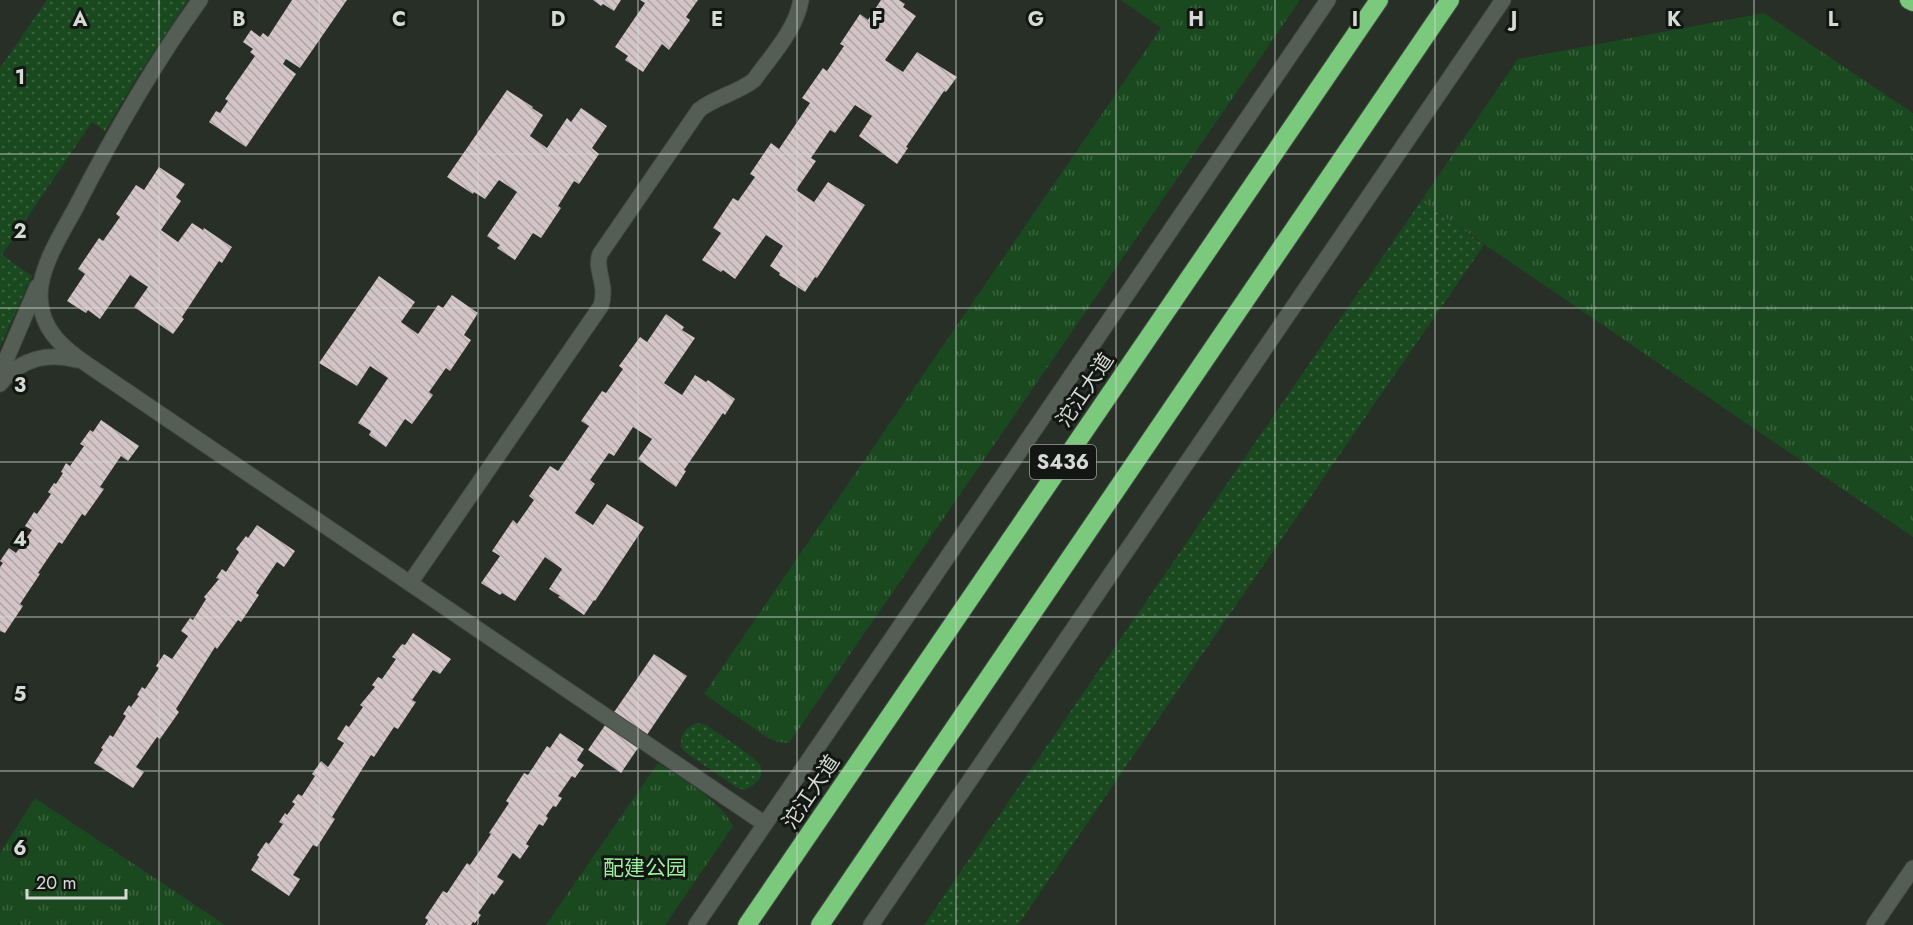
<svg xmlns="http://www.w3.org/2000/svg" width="1913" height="925" font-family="Jost,'Noto Sans SC',sans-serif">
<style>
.grass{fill:url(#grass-dots)}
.park{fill:url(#park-tufts)}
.building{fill:url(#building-back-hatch)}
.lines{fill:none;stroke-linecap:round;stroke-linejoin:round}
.lane-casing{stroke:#434a43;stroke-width:17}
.highway-casing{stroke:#434a43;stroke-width:20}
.lane{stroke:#555e55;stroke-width:15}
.highway{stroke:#7ac97d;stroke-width:18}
.grid{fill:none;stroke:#d5dad5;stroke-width:1.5;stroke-opacity:0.55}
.labels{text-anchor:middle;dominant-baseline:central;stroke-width:6;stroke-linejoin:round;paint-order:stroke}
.shield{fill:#131613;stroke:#9b9f9b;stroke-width:1.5}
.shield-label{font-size:20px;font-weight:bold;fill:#d5dad5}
.street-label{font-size:21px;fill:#d5dad5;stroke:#131613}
.park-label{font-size:21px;fill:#9bf19e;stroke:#131613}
.grid-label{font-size:20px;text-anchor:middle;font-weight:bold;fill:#d5dad5;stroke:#131613;stroke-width:6;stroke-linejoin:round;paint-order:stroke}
</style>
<defs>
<pattern id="grass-dots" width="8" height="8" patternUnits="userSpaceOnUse" patternTransform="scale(1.5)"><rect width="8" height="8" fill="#1b491f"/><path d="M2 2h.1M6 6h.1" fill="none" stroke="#3b633f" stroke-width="1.8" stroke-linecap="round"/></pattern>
<pattern id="park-tufts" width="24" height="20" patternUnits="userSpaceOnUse" patternTransform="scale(1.5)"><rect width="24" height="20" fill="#1b491f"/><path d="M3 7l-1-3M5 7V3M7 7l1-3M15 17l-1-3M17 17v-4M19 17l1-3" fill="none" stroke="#3b633f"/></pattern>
<pattern id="building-back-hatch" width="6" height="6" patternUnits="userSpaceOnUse" patternTransform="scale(1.5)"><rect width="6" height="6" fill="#d3c4c7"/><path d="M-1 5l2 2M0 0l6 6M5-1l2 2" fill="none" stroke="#aea3a5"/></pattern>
</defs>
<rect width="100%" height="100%" fill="#272f27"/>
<g class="grass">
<path d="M47,0H188L139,74L105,131L92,122L2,255L32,276L0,347V68Z"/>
<path d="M1421,201L1484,245L1212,640L1018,925H924Z"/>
<path d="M697,723L706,725C717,733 755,756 760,765C766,777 754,786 744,790L736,787L685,752L681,747C680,735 685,727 697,723Z"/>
</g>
<g class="park">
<path d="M1121,0H1300L789,743L778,742L768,738L704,694L1161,28Z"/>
<path d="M1764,13L1913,113V537L1421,201L1518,59Z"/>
<path d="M658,763C683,780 719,799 733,826L665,925H546Z"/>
<path d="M35,798L225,925H0V853Z"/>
</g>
<g class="building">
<path d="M292,0H347L300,68L286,59L283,64L296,74L246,147L209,122L216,111L220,113L228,101L225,99L255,56L250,52L253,49L243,42L251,30L260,37L263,33L268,37Z"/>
<path d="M593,0H621L614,11L603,4L601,6Z"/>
<path d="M640,0H698L686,17L690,20L669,50L662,44L643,72L625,60L628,56L615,47L645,3Z"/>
<path d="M881,0H899L905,4L903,7L916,16L885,60L903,72L917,52L957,77L946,92L944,91L906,147L908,148L897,164L859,136L872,116L855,105L835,133L830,130L811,158L816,161L796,190L814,202L828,182L865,205L817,278L815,277L805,292L779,275L780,273L770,266L783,246L766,235L735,279L723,270L721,272L702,260L721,233L713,228L733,198L738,201L755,177L750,174L771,143L779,149L810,103L802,98L823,68L827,71L844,46L840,44L860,14L868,20Z"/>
<path d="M507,90L533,107L532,108L543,115L530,136L547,148L567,118L571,122L581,108L607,126L592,148L599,154L579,184L574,181L558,206L561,208L541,238L533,233L515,260L497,248L500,245L487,236L517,192L499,180L485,199L474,192L473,194L447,177Z"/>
<path d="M159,167L185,184L176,197L181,201L161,230L178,242L192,223L203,230L204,228L232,247L222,263L219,261L182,317L184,319L173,334L134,307L148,287L130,275L100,319L88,310L86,313L67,301L85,274L78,269L99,238L103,241L120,217L116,214L136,185L144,190Z"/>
<path d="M379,276L415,302L401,322L418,334L438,305L443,308L452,295L478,313L464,335L471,340L450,371L446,368L429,392L433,395L412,424L405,419L386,447L369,435L371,431L358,423L388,378L370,366L357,386L319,363Z"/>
<path d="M666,314L684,327L682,330L695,338L664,383L682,395L695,375L706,382L708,380L735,399L725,415L723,413L684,470L686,471L676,487L638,459L652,439L633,427L614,456L609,453L590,480L595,484L575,513L593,525L607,504L644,527L595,601L594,600L584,615L558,597L560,596L549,589L562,569L545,557L515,601L502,593L500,595L481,583L500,556L492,551L513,520L517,524L534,500L529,496L550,466L558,471L589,426L581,421L602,391L606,393L623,369L619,366L640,337L647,342Z"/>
<path d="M101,420L139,446L128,461L121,456L100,487L104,489L85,516L82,514L62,544L59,542L38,573L40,574L20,604L23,606L5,633L0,631V567L3,563L0,561L9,548L16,553L32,530L25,526L34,512L37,514L51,494L48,492L54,483L56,484L63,473L61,472L66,463L70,466L84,446L80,444L90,430L93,432Z"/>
<path d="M257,525L295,551L284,567L277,562L256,593L259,595L241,622L238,620L217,649L215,647L176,709L179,712L160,739L157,737L136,767L144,772L133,788L94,763L103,749L101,748L110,735L113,737L126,716L123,714L129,705L131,707L139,696L137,695L142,687L145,689L159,668L156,666L164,654L172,659L188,636L181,631L190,618L193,620L206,599L204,597L219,579L216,578L222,569L226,572L239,552L236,549L246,536L248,538Z"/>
<path d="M413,633L451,659L440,674L433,670L412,700L416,702L398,729L394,727L374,757L371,755L332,817L335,819L317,847L313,845L293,875L300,879L289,896L251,870L259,857L257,855L266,842L269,844L283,824L279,822L285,813L287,815L295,804L292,802L298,794L302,796L315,776L312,774L321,761L328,767L344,743L337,739L346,725L349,727L363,707L360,705L375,687L372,685L378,677L382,679L396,659L392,657L402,644L405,645Z"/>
<path d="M654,654L687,676L621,773L588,750Z"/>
<path d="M560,733L584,749L577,760L584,765L575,778L572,776L558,796L562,798L556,807L553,806L546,816L548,818L543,826L539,824L526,844L529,846L520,859L513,853L497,877L504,881L494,895L492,893L478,913L481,915L475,923L473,922L471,925H425L428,920L425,918L443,891L447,893L467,863L470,865L491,834L489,833L509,803L506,801L524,773L528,775L547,746L550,748Z"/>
</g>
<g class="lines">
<defs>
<g id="lane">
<path d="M200,0C152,66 112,137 75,209C61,234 39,269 40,297C41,330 63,348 88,365L765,824"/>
<path d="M0,374L37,287"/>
<path d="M0,384C20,359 47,352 77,360"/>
<path d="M410,583L601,306C608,284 594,270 600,254L699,110C715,97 738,93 754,80C771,56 796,30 801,0"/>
<path d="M696,925L1328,0"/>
<path d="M871,925L1503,0"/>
<path d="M1874,925L1913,868"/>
</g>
<g id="highway">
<path d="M1909,0L1913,2"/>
<path d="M747,925L1379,0"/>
<path d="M820,925L1450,0"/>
</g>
</defs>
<use href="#lane" class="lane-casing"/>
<use href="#highway" class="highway-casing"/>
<use href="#lane" class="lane"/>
<use href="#highway" class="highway"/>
</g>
<path class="grid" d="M159,0V925M319,0V925M478,0V925M638,0V925M797,0V925M956,0V925M1116,0V925M1275,0V925M1435,0V925M1594,0V925M1754,0V925M0,154H1913M0,308H1913M0,462H1913M0,617H1913M0,771H1913"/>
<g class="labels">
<rect class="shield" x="1030" y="445" width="66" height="34" rx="4.5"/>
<g class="shield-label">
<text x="1063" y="462">S436</text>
</g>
<g class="street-label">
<text transform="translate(1085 390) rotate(-56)">沱江大道</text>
<text transform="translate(811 792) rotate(-56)">沱江大道</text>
</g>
<g class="park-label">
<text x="645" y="868">配建公园</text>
</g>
</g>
<g class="grid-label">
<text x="80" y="26">A</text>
<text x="239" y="26">B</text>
<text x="399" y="26">C</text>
<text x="558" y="26">D</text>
<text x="717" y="26">E</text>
<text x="877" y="26">F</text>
<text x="1036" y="26">G</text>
<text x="1196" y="26">H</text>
<text x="1355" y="26">I</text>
<text x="1514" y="26">J</text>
<text x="1674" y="26">K</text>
<text x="1833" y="26">L</text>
<text x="20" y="84">1</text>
<text x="20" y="238">2</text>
<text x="20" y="392">3</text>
<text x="20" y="546">4</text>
<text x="20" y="701">5</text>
<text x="20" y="855">6</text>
</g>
<path d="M27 889v9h99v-9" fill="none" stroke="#d5dad5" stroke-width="3"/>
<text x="36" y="889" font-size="18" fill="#d5dad5" stroke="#131613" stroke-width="4.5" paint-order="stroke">20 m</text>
</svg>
